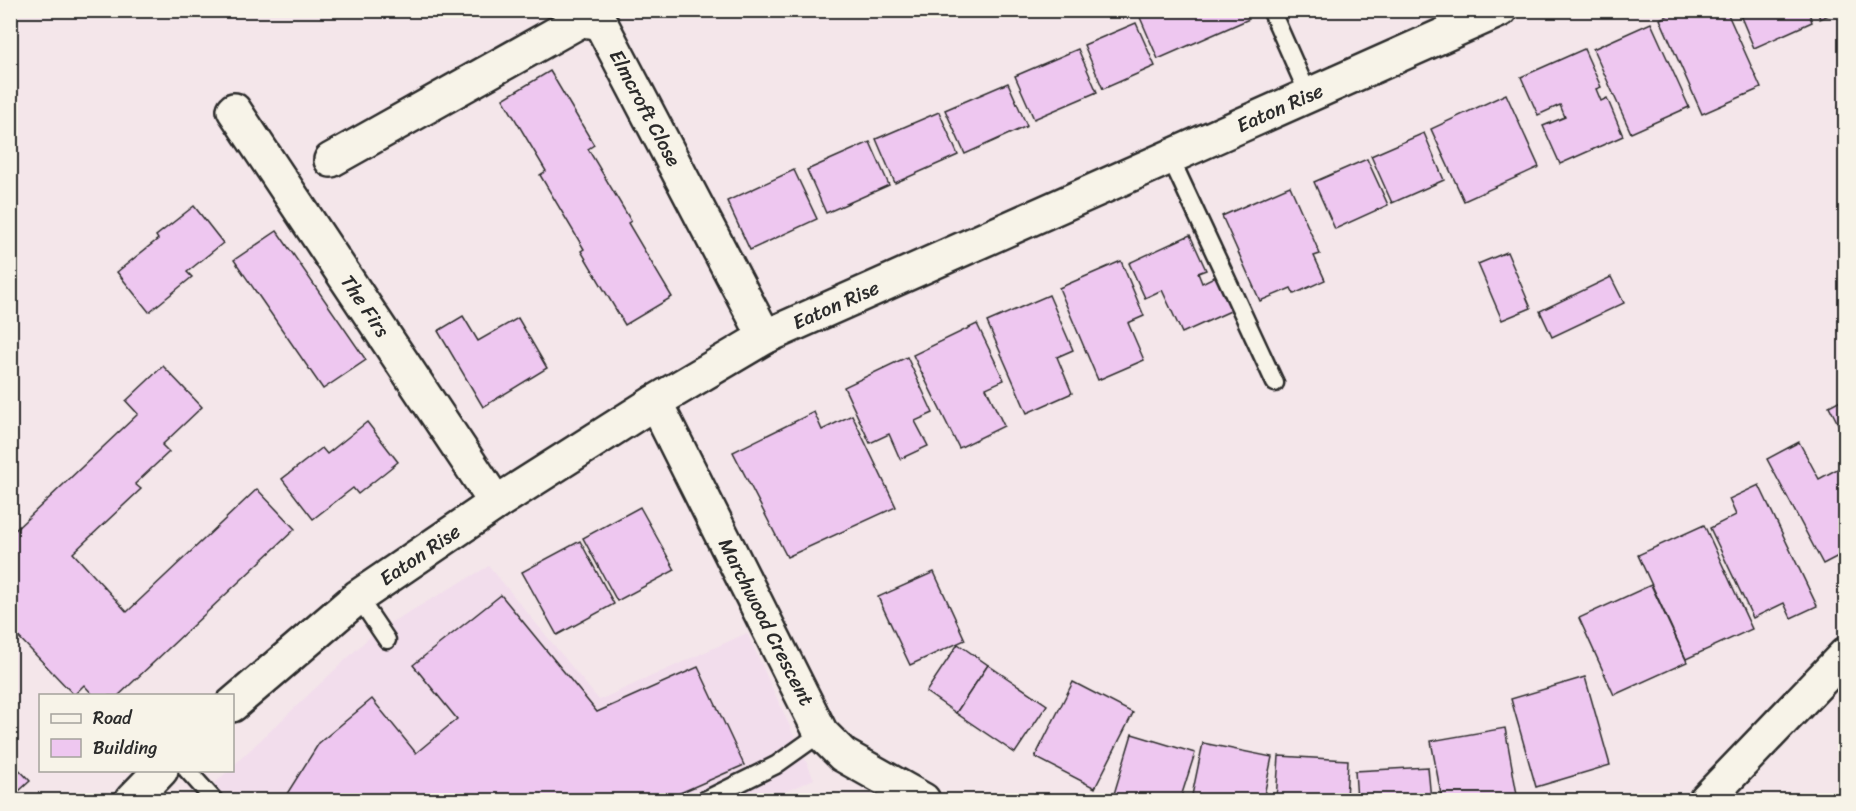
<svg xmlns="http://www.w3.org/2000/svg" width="1856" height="811" font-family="Sriracha,sans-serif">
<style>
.built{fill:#f2ddec}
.building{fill:#eec7f0;stroke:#2b2b2b;stroke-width:1.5}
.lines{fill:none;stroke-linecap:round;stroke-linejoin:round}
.lane-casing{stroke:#2b2b2b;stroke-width:21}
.street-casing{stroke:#2b2b2b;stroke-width:38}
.secondary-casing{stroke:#2b2b2b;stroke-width:38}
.lane{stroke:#f7f3e8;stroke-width:16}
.street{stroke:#f7f3e8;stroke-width:33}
.secondary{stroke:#f7f3e8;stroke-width:33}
.labels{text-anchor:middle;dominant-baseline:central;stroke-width:4.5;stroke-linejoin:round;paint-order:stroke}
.street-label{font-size:20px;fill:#2b2b2b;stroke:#f7f3e8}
</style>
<rect width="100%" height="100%" fill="#f4e6ea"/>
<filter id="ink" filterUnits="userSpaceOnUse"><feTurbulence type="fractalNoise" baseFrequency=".0167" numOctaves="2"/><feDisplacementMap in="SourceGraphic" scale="12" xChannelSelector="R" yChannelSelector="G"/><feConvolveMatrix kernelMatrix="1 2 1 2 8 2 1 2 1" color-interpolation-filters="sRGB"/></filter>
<g filter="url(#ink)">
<path class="built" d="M489,566L599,700L747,633L814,779L766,800H197L228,771L232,770L233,766L376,631Z"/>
<g class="building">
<path d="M1150,10H1245L1249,19L1158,59L1139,15Z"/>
<path d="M1679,10H1726L1761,88L1702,114L1660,19Z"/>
<path d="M1738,10H1808L1812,22L1754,48Z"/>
<path d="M1817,10H1839L1820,19Z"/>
<path d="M1136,23L1155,66L1103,89L1084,45Z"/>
<path d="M1651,23L1689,107L1631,133L1593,49Z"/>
<path d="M1078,49L1097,92L1034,119L1015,76Z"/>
<path d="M1584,49L1601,87L1596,89L1601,101L1607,98L1623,136L1560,164L1543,126L1565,117L1560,105L1538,115L1521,77Z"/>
<path d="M550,71L594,145L588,149L631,221L628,223L672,297L625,325L581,251L584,249L540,175L546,171L503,99Z"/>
<path d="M1008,83L1027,126L965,154L945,110Z"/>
<path d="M1506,94L1539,167L1464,201L1431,129Z"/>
<path d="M939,112L958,155L895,183L876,139Z"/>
<path d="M1424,133L1444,180L1392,203L1371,156Z"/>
<path d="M870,142L889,185L826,213L807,170Z"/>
<path d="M1367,159L1388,205L1335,229L1314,182Z"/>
<path d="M794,170L817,219L750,250L727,201Z"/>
<path d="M1290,186L1320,254L1314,256L1325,280L1294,294L1291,288L1260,301L1222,216Z"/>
<path d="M194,206L223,243L187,272L192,277L149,312L117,272L158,239L156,236Z"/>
<path d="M277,231L366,360L323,389L234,260Z"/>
<path d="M1190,235L1206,270L1198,273L1202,283L1222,273L1237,308L1182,333L1162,290L1145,298L1129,263Z"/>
<path d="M1507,252L1531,308L1502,320L1478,264Z"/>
<path d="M1121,261L1144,316L1128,323L1144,360L1098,380L1059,288Z"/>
<path d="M1611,277L1624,303L1552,337L1540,311Z"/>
<path d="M1049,295L1073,350L1057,357L1072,393L1027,413L987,322Z"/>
<path d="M463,316L478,341L518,318L547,368L483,407L438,331Z"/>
<path d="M977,324L1004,380L986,388L1004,426L959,448L913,355Z"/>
<path d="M907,357L933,413L915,421L928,446L900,459L889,434L870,443L844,387Z"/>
<path d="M163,366L202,407L162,445L169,452L135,484L141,489L73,553L127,612L257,489L295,529L118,696H94L84,685L74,695L10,628V535L138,414L126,401Z"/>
<path d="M1846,397V439L1829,406Z"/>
<path d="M814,412L822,430L852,415L896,507L787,557L733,452Z"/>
<path d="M367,422L398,462L358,494L353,488L313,519L282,479L322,448L327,454Z"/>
<path d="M1799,442L1819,479L1841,467L1846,475V552L1823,564L1767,459Z"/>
<path d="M1759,485L1817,606L1791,618L1784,603L1753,618L1710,528L1736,515L1729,499Z"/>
<path d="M640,507L675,570L617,601L583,538Z"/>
<path d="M1704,525L1752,629L1686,659L1638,555Z"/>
<path d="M580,541L614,604L557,635L522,572Z"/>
<path d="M934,572L965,640L910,665L878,597Z"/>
<path d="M1651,585L1687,662L1614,695L1579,618Z"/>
<path d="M501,595L597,712L698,667L744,765L664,800H283L319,743L372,699L416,753L457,719L413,665Z"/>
<path d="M958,644L988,665L956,713L926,692Z"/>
<path d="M988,665L1047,705L1015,753L956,713Z"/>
<path d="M1585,677L1610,765L1536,787L1511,699Z"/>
<path d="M1073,682L1133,713L1095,788L1035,757Z"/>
<path d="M1505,728L1518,800H1442L1431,741Z"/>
<path d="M1132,734L1195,753L1180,800H1136L1114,794Z"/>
<path d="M1203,743L1272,757L1263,800H1191Z"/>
<path d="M1279,756L1348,760L1346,800H1276Z"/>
<path d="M10,760L30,781L10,799Z"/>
<path d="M1428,767L1431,800H1357L1355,771Z"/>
</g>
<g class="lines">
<defs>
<g id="lane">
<path d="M1271,10L1309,96"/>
<path d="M1170,157L1275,383"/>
<path d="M358,597L387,640"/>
<path d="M187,770L214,800"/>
<path d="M705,800L776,765L821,733"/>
</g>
<g id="street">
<path d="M234,110L496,503"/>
<path d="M331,160L581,20L600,22L765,337"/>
<path d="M655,402L821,733L843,755L923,800"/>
<path d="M1706,800L1846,654"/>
</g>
<g id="secondary">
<path d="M232,705L358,597L496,503L655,402L765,337L1500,10"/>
<path d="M132,800L161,770"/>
</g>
</defs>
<use href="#lane" class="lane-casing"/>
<use href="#street" class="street-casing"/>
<use href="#secondary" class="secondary-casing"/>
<use href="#lane" class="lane"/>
<use href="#street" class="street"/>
<use href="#secondary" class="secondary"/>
</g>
</g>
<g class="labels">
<g class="street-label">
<text transform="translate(645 108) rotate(62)">Elmcroft Close</text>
<text transform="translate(1280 108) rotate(-24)">Eaton Rise</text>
<text transform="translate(836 305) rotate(-24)">Eaton Rise</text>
<text transform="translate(365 306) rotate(56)">The Firs</text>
<text transform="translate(420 555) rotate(-34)">Eaton Rise</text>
<text transform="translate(766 622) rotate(63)">Marchwood Crescent</text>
</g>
</g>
<rect width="1856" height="811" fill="none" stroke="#f7f3e8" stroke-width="36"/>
<rect x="18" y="18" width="1820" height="775" fill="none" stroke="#2b2b2b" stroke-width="2" filter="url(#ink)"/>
<rect x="39" y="694" width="195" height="78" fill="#f7f3e8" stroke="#a5a39c" stroke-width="1.5"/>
<rect x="51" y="714" width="30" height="9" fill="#f7f3e8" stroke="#a5a39c" stroke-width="1.5"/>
<text x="93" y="724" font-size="18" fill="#2b2b2b">Road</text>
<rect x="51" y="739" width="30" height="18" fill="#eec7f0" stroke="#a5a39c" stroke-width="1.5"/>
<text x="93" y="754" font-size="18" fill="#2b2b2b">Building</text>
</svg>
